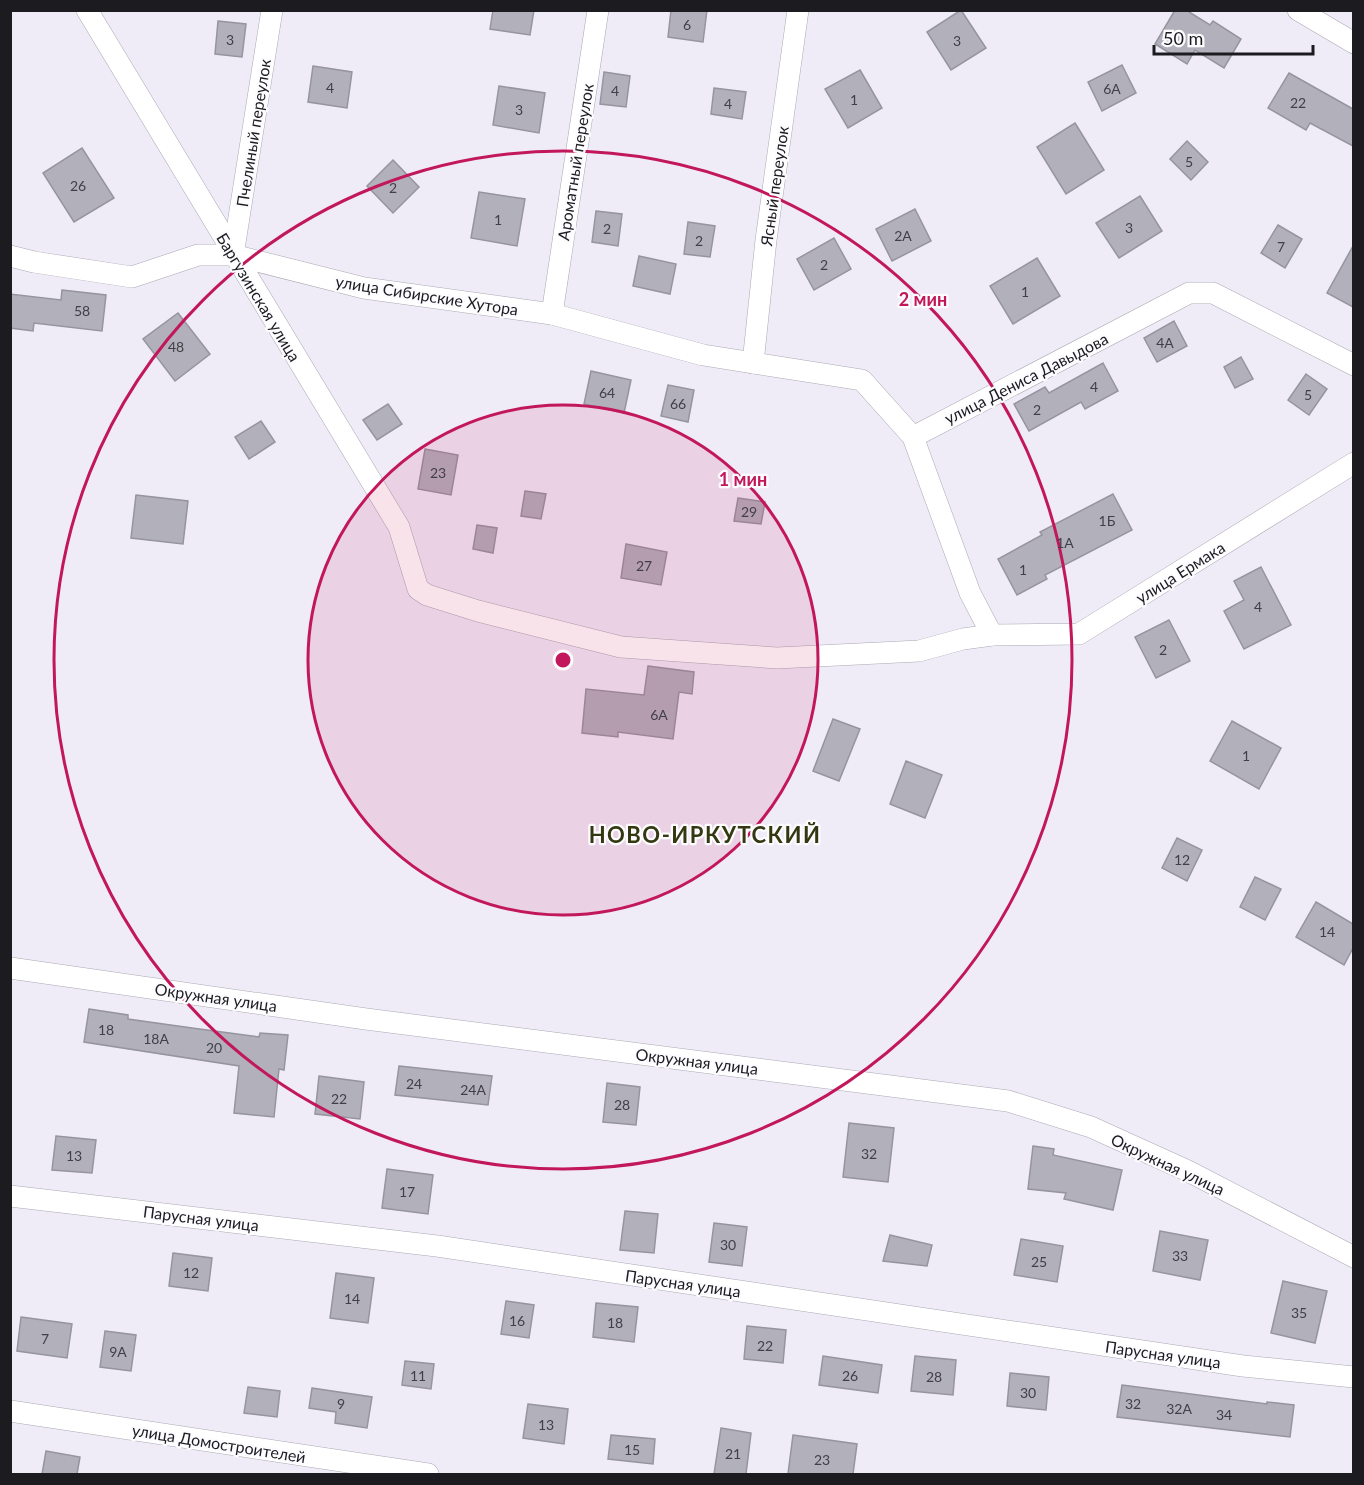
<svg xmlns="http://www.w3.org/2000/svg" width="1364" height="1485" font-family="Lato,sans-serif">
<style>
.building{fill:#b2b0bb;stroke:#96949f;stroke-width:1.5}
.lines{fill:none;stroke-linecap:round;stroke-linejoin:round}
.minor-casing{stroke:#aba9b4;stroke-width:22}
.minor{stroke:#fff;stroke-width:21}
.ring{fill:none;stroke:#c2185b;stroke-width:3}
.labels{text-anchor:middle;dominant-baseline:central;stroke-width:4.5;stroke-linejoin:round;paint-order:stroke}
.number-label{font-size:14px;fill:#424046}
.street-label{font-size:16px;fill:#1c1b1f;stroke:#fcfbfe}
.district-label{font-size:22px;font-weight:bold;letter-spacing:1.5px;fill:#333810;stroke:#fcfbfe}
.centre{fill:#c2185b;stroke:#fcfbfe;stroke-width:3}
.ring-label{font-size:18px;text-anchor:middle;font-weight:bold;fill:#c2185b;stroke:#fcfbfe;stroke-width:4.5;stroke-linejoin:round;paint-order:stroke}
</style>
<rect width="100%" height="100%" fill="#efecf8"/>
<g class="building">
<path d="M493,10H534L530,35L490,29Z"/>
<path d="M671,10H707L703,42L668,37Z"/>
<path d="M961,10L986,48L951,70L927,32Z"/>
<path d="M1175,10H1186L1210,25L1213,21L1241,39L1224,68L1195,50L1187,64L1155,44Z"/>
<path d="M218,21L246,24L242,57L215,54Z"/>
<path d="M1122,65L1136,93L1102,111L1088,82Z"/>
<path d="M313,66L352,72L347,108L308,102Z"/>
<path d="M860,70L882,108L848,128L825,89Z"/>
<path d="M604,72L630,76L626,107L600,104Z"/>
<path d="M1289,73L1353,109V146L1310,123L1306,130L1268,108Z"/>
<path d="M499,86L545,93L539,133L493,125Z"/>
<path d="M714,88L746,92L742,119L711,114Z"/>
<path d="M1075,123L1104,170L1066,194L1037,147Z"/>
<path d="M1187,141L1208,162L1191,180L1170,159Z"/>
<path d="M82,148L114,198L74,222L43,173Z"/>
<path d="M393,160L419,187L393,213L367,186Z"/>
<path d="M479,192L525,199L517,246L471,238Z"/>
<path d="M1140,196L1162,231L1119,258L1096,223Z"/>
<path d="M915,209L931,241L892,261L876,229Z"/>
<path d="M596,211L622,214L618,246L592,242Z"/>
<path d="M688,222L715,226L710,257L684,254Z"/>
<path d="M1278,225L1302,239L1285,268L1261,253Z"/>
<path d="M834,238L851,269L814,290L797,259Z"/>
<path d="M1353,246V307L1327,293Z"/>
<path d="M639,256L676,264L670,294L633,286Z"/>
<path d="M1037,258L1060,296L1013,324L990,286Z"/>
<path d="M62,290L106,295L102,331L34,323L33,331L10,328V294L61,300Z"/>
<path d="M178,313L210,354L175,381L143,339Z"/>
<path d="M1174,321L1187,346L1157,362L1144,338Z"/>
<path d="M1241,357L1253,379L1235,388L1224,367Z"/>
<path d="M1103,363L1118,391L1085,409L1081,402L1029,431L1014,404L1045,387L1049,393Z"/>
<path d="M591,371L631,380L624,413L584,404Z"/>
<path d="M1306,374L1327,389L1309,415L1288,400Z"/>
<path d="M668,385L694,390L688,422L661,416Z"/>
<path d="M388,404L402,424L377,440L363,420Z"/>
<path d="M261,421L275,442L249,459L235,437Z"/>
<path d="M425,449L458,455L451,495L418,489Z"/>
<path d="M525,491L546,494L541,519L521,516Z"/>
<path d="M1113,494L1132,530L1045,575L1047,579L1017,595L998,559L1042,535L1040,532Z"/>
<path d="M136,495L188,501L183,544L131,538Z"/>
<path d="M738,498L765,502L761,524L734,521Z"/>
<path d="M477,525L497,528L493,553L473,549Z"/>
<path d="M626,544L667,552L661,585L621,578Z"/>
<path d="M1261,567L1291,625L1244,649L1224,611L1244,600L1234,581Z"/>
<path d="M1169,620L1190,661L1156,678L1135,637Z"/>
<path d="M648,666L694,672L692,694L679,692L673,739L618,732V737L582,733L586,689L644,695Z"/>
<path d="M833,719L860,729L839,781L813,771Z"/>
<path d="M1232,721L1281,748L1259,789L1210,761Z"/>
<path d="M906,761L942,775L925,818L890,804Z"/>
<path d="M1177,838L1202,850L1187,881L1162,868Z"/>
<path d="M1255,877L1281,889L1265,920L1240,907Z"/>
<path d="M1316,902L1353,924V948L1344,965L1296,937Z"/>
<path d="M89,1009L128,1015V1019L192,1028L259,1037L260,1033L288,1035L284,1070L279,1069L274,1117L234,1113L239,1066L84,1042Z"/>
<path d="M399,1066L492,1076L488,1105L395,1095Z"/>
<path d="M319,1076L364,1082L360,1119L315,1114Z"/>
<path d="M607,1083L640,1087L636,1125L603,1122Z"/>
<path d="M849,1123L894,1128L888,1182L843,1177Z"/>
<path d="M56,1136L96,1140L92,1173L52,1170Z"/>
<path d="M1033,1146L1054,1149L1053,1155L1122,1170L1113,1210L1064,1199L1066,1193L1028,1189Z"/>
<path d="M387,1169L433,1175L428,1214L382,1208Z"/>
<path d="M625,1211L658,1214L654,1253L620,1250Z"/>
<path d="M714,1223L747,1227L742,1266L709,1262Z"/>
<path d="M1160,1231L1208,1240L1200,1280L1153,1271Z"/>
<path d="M890,1235L932,1245L927,1266L883,1261Z"/>
<path d="M1021,1239L1063,1246L1057,1282L1014,1275Z"/>
<path d="M173,1253L212,1258L208,1291L169,1286Z"/>
<path d="M336,1273L374,1278L368,1323L330,1318Z"/>
<path d="M1283,1281L1327,1291L1315,1343L1271,1333Z"/>
<path d="M506,1301L534,1305L529,1338L501,1334Z"/>
<path d="M596,1303L638,1307L634,1342L593,1337Z"/>
<path d="M21,1317L72,1324L67,1358L17,1351Z"/>
<path d="M747,1326L786,1330L783,1363L744,1359Z"/>
<path d="M105,1331L136,1335L131,1371L100,1367Z"/>
<path d="M823,1356L882,1365L878,1393L819,1385Z"/>
<path d="M915,1356L956,1360L953,1395L911,1391Z"/>
<path d="M405,1361L434,1364L431,1389L402,1385Z"/>
<path d="M1010,1373L1049,1377L1046,1410L1007,1406Z"/>
<path d="M1122,1385L1267,1404V1402L1294,1405L1290,1437L1117,1417Z"/>
<path d="M248,1387L280,1391L277,1417L244,1413Z"/>
<path d="M312,1388L372,1397L367,1428L335,1423L336,1412L309,1408Z"/>
<path d="M528,1404L568,1409L564,1444L523,1438Z"/>
<path d="M721,1428L751,1433L746,1474H714Z"/>
<path d="M611,1435L655,1439L653,1464L608,1459Z"/>
<path d="M793,1435L857,1444L853,1474H788Z"/>
<path d="M46,1451L80,1457L77,1474H42Z"/>
</g>
<g class="lines">
<defs>
<g id="minor">
<path d="M87,10L399,527L418,589L427,595L478,611L621,647L777,658L919,651L963,639L992,635L1079,634L1354,463"/>
<path d="M1298,10L1354,43"/>
<path d="M233,255L272,10"/>
<path d="M10,256L34,262L132,277L198,255H233L364,288L552,314L703,355L862,380L913,437L1189,293H1213L1354,365"/>
<path d="M552,314L598,10"/>
<path d="M753,363L766,240L798,10"/>
<path d="M913,437L970,593L992,635"/>
<path d="M10,968L366,1019L1008,1101L1091,1127L1188,1171L1354,1257"/>
<path d="M10,1196L437,1246L1243,1366L1354,1377"/>
<path d="M10,1411L428,1474"/>
</g>
</defs>
<use href="#minor" class="minor-casing"/>
<use href="#minor" class="minor"/>
</g>
<circle cx="563" cy="660" r="255" fill="#c2185b" fill-opacity=".12"/>
<g class="ring">
<circle cx="563" cy="660" r="255"/>
<circle cx="563" cy="660" r="509"/>
</g>
<g class="labels">
<g class="number-label">
<text x="687" y="24">6</text>
<text x="230" y="39">3</text>
<text x="957" y="40">3</text>
<text x="330" y="87">4</text>
<text x="1112" y="88">6А</text>
<text x="615" y="90">4</text>
<text x="854" y="99">1</text>
<text x="1298" y="102">22</text>
<text x="728" y="103">4</text>
<text x="519" y="109">3</text>
<text x="1189" y="161">5</text>
<text x="78" y="185">26</text>
<text x="393" y="187">2</text>
<text x="498" y="219">1</text>
<text x="1129" y="227">3</text>
<text x="607" y="228">2</text>
<text x="903" y="235">2А</text>
<text x="699" y="240">2</text>
<text x="1281" y="246">7</text>
<text x="824" y="264">2</text>
<text x="1025" y="291">1</text>
<text x="82" y="310">58</text>
<text x="1165" y="342">4А</text>
<text x="176" y="346">48</text>
<text x="1094" y="386">4</text>
<text x="607" y="392">64</text>
<text x="1308" y="394">5</text>
<text x="678" y="403">66</text>
<text x="1037" y="409">2</text>
<text x="438" y="472">23</text>
<text x="749" y="511">29</text>
<text x="1107" y="520">1Б</text>
<text x="1065" y="542">1А</text>
<text x="644" y="565">27</text>
<text x="1023" y="569">1</text>
<text x="1258" y="606">4</text>
<text x="1163" y="649">2</text>
<text x="659" y="714">6А</text>
<text x="1246" y="755">1</text>
<text x="1182" y="859">12</text>
<text x="1327" y="931">14</text>
<text x="106" y="1029">18</text>
<text x="156" y="1038">18А</text>
<text x="214" y="1047">20</text>
<text x="414" y="1083">24</text>
<text x="473" y="1089">24А</text>
<text x="339" y="1098">22</text>
<text x="622" y="1104">28</text>
<text x="869" y="1153">32</text>
<text x="74" y="1155">13</text>
<text x="407" y="1191">17</text>
<text x="728" y="1244">30</text>
<text x="1180" y="1255">33</text>
<text x="1039" y="1261">25</text>
<text x="191" y="1272">12</text>
<text x="352" y="1298">14</text>
<text x="1299" y="1312">35</text>
<text x="517" y="1320">16</text>
<text x="615" y="1322">18</text>
<text x="45" y="1338">7</text>
<text x="765" y="1345">22</text>
<text x="118" y="1351">9А</text>
<text x="418" y="1375">11</text>
<text x="850" y="1375">26</text>
<text x="934" y="1376">28</text>
<text x="1028" y="1392">30</text>
<text x="341" y="1403">9</text>
<text x="1133" y="1403">32</text>
<text x="1179" y="1408">32А</text>
<text x="1224" y="1414">34</text>
<text x="546" y="1424">13</text>
<text x="632" y="1449">15</text>
<text x="733" y="1453">21</text>
<text x="822" y="1459">23</text>
</g>
<g class="street-label">
<text transform="translate(253 133) rotate(-81)">Пчелиный переулок</text>
<text transform="translate(575 162) rotate(-81)">Ароматный переулок</text>
<text transform="translate(774 186) rotate(-82)">Ясный переулок</text>
<text transform="translate(427 295) rotate(9)">улица Сибирские Хутора</text>
<text transform="translate(259 297) rotate(59)">Баргузинская улица</text>
<text transform="translate(1026 378) rotate(-27)">улица Дениса Давыдова</text>
<text transform="translate(1180 572) rotate(-32)">улица Ермака</text>
<text transform="translate(216 997) rotate(8)">Окружная улица</text>
<text transform="translate(697 1061) rotate(7)">Окружная улица</text>
<text transform="translate(1168 1164) rotate(25)">Окружная улица</text>
<text transform="translate(201 1218) rotate(7)">Парусная улица</text>
<text transform="translate(683 1283) rotate(8)">Парусная улица</text>
<text transform="translate(1163 1354) rotate(8)">Парусная улица</text>
<text transform="translate(219 1443) rotate(9)">улица Домостроителей</text>
</g>
<g class="district-label">
<text x="705" y="834">НОВО-ИРКУТСКИЙ</text>
</g>
</g>
<circle cx="563" cy="660" r="9" class="centre"/>
<g class="ring-label">
<text x="923" y="306">2 мин</text>
<text x="743" y="486">1 мин</text>
</g>
<rect width="1364" height="1485" fill="none" stroke="#1c1b1f" stroke-width="24"/>
<path d="M1154 45v9h159v-9" fill="none" stroke="#1c1b1f" stroke-width="3"/>
<text x="1163" y="45" font-size="18" fill="#1c1b1f" stroke="#fcfbfe" stroke-width="4.5" paint-order="stroke">50 m</text>
</svg>
